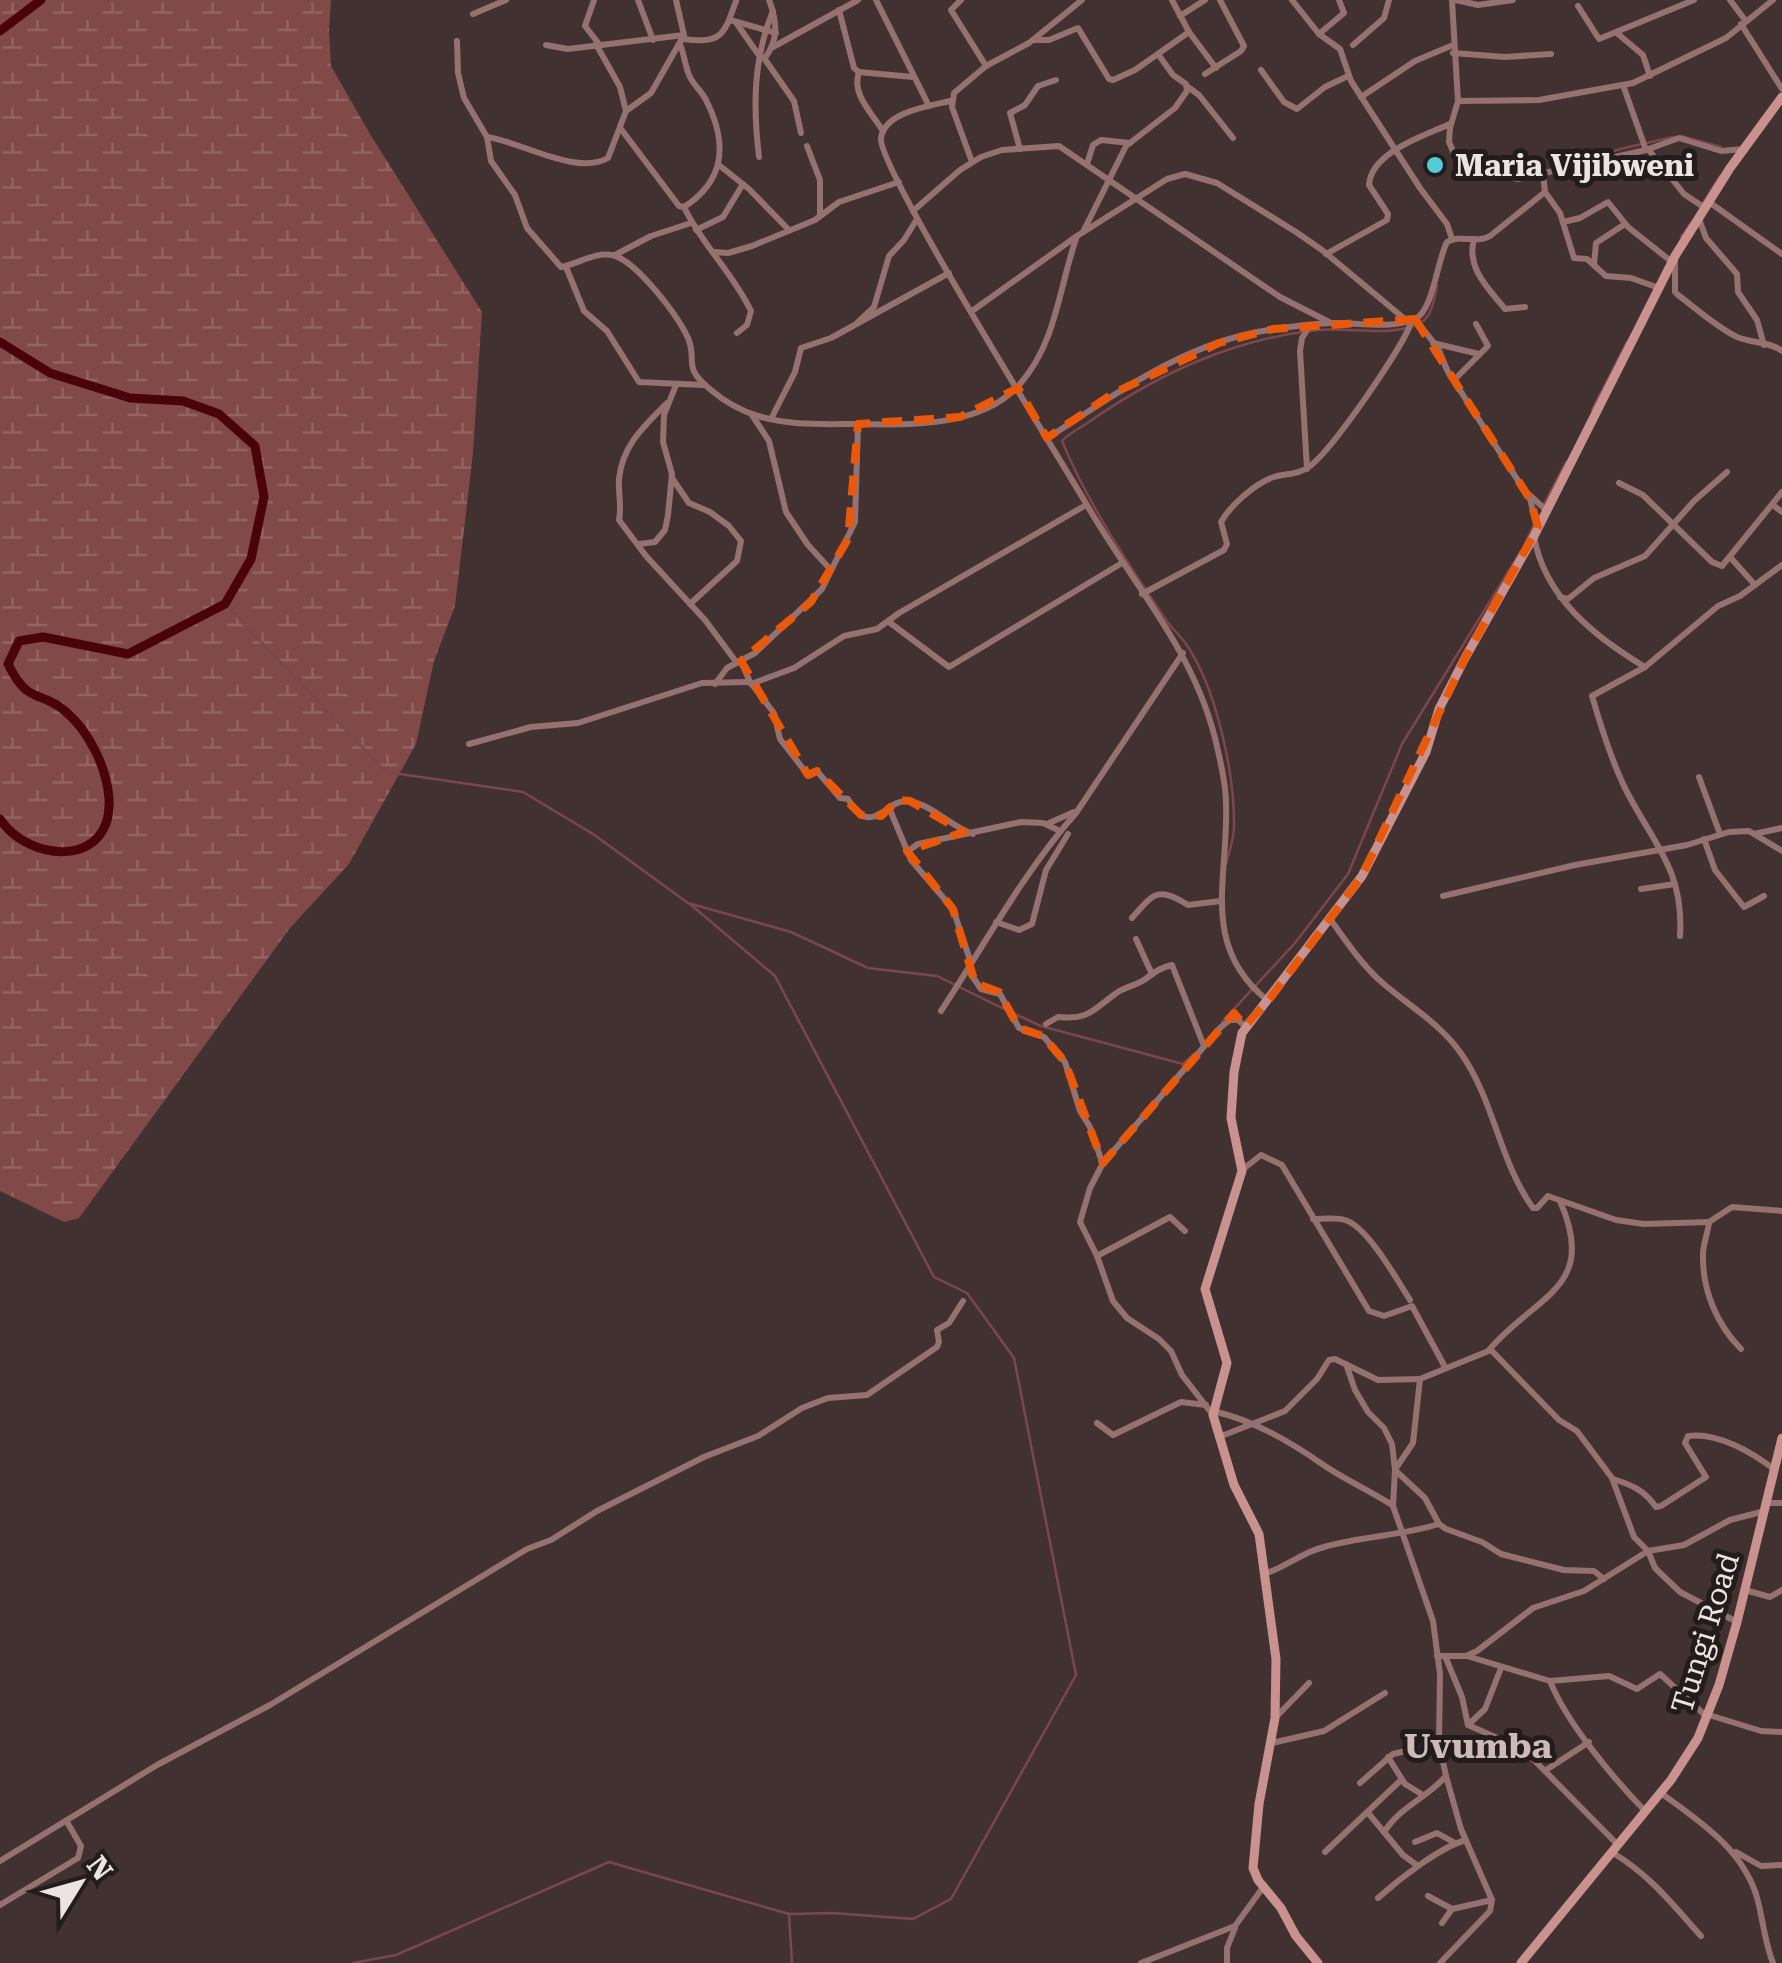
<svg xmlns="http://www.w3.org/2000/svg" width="1782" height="1963" font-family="'Roboto Serif',serif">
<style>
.wetland{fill:url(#wetland-marsh)}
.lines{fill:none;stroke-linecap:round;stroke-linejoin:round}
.stream{stroke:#7c464c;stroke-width:2.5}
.river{stroke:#4b030b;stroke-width:9}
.street{stroke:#95716f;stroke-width:6}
.secondary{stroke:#ca928e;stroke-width:9}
.marked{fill:none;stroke:#e8590c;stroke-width:8;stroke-dasharray:20 12;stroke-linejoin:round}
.poi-dot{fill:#52ccd6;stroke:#231c1c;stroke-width:4}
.labels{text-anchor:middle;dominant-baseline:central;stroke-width:10;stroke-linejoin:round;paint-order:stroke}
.poi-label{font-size:30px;font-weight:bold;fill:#ede3e2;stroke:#231c1c;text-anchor:start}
.street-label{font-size:30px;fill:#ede3e2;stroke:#231c1c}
.quarter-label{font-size:35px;font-weight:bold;fill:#cdbab9;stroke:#231c1c}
</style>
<defs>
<pattern id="wetland-marsh" width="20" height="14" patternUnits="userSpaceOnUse" patternTransform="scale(2.5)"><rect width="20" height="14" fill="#814947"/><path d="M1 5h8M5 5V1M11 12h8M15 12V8" fill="none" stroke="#936361"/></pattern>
</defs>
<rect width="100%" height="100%" fill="#413231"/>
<path class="wetland" d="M0,0H331L329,30L331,66L370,134L482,312L473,453L455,606L434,661L416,744L349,864L290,928L79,1218L64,1222L0,1191Z"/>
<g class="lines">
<g class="stream">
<path d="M1681,136L1721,147"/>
<path d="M1580,162L1620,149L1673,137"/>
<path d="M1703,203L1720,176"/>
<path d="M1681,237L1691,223"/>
<path d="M1592,410L1627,342"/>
<path d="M1544,504L1566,462"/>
<path d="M1525,544L1534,524"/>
<path d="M225,604L386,772L523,792L593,834L688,903L791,932L868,968L937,976L1006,1010"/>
<path d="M1226,864C1229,852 1234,839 1234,827C1235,774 1216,687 1186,644C1180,635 1172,629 1166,620C1128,564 1088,504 1062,441C1070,432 1083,427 1093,419C1162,372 1234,339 1318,330C1350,327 1385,337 1416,325C1432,320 1434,300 1437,286"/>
<path d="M1013,1013L1041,1026L1183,1064L1194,1054"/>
<path d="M1222,1022L1295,943L1348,874L1402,744L1521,551"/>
<path d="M789,1915L792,1963"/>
<path d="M353,1963L396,1955L609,1862L789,1914L832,1913L913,1919L951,1899L1076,1675L1014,1358L967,1293L934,1277L775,976L690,904"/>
</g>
<g class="river">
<path d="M0,31L41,0"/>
<path d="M0,342L50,373L130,398L183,401L219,414L255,446L264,497L251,559L225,604L128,654L43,637L19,641L8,664C29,706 39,689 65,711C89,731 107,768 109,799C113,867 30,864 0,819"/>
</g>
<g class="street">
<path d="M594,0L585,26L599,44"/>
<path d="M638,0L653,40"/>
<path d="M676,0L684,35"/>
<path d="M876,0L929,106"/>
<path d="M961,0L951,10L986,66"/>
<path d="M1172,0L1189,32L1216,68"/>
<path d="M1292,0L1319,34L1340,49L1351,81L1420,188L1447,224L1452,239"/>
<path d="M1452,0L1458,101L1450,128L1449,142L1459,165L1518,179L1646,150L1679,138L1721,151L1743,149"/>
<path d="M1456,0L1478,5L1513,0"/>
<path d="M1730,0L1745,20"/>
<path d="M1578,6L1599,39L1694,0"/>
<path d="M839,10L854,68L859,72L913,77"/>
<path d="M473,14L506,0"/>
<path d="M1180,16L1205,0"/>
<path d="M730,20L776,33"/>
<path d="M737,24L758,54"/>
<path d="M1741,24L1782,89"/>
<path d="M1319,34L1344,13L1339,0"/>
<path d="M1618,34L1643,55L1650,76"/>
<path d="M683,39C722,44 724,35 736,1"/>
<path d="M1033,40H1049L1078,28L1109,79L1113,80L1135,70L1189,32"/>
<path d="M457,41L458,73L464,98L487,137L491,161L515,195L527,228L561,267C578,264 594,252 612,255C636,260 678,316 688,338C698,362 681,366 711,390C724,401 741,411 758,416C790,426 822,424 856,424C908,425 982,428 1020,384C1057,342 1059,286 1077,236"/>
<path d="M546,45L568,49L684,35"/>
<path d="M1353,45L1384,18L1389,0"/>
<path d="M773,47L858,0"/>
<path d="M1453,53L1505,57L1551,54"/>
<path d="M764,58L794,101L801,133"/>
<path d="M765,58C779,39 777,21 769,0"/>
<path d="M1261,70L1284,102L1297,109L1325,87L1348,76"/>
<path d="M859,72C851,94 872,113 883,131"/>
<path d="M1205,74L1241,51L1244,46L1220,0"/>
<path d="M1623,85L1646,150"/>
<path d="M1188,87L1199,95L1233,138"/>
<path d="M1361,97L1415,61L1453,45"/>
<path d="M950,101C930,106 884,112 881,138C877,166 1057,454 1084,500C1132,585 1198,653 1218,751C1222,768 1226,786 1226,803C1229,877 1199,945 1267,1000"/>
<path d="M1458,101L1539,100L1633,83L1726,38L1773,0"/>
<path d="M626,111L651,93L684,35"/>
<path d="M621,129L679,206L684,207C726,180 727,143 707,102C703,92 693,85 689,75C685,65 684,54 680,44"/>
<path d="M487,137C522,142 576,176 608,158L626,111L620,87L596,44"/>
<path d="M807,146L820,180V215"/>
<path d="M1020,149L1010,113L1025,105L1038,86L1056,80"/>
<path d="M1648,149L1684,194L1705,208"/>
<path d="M759,157C753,107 753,59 773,11"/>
<path d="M972,162L952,107L954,93L986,66L1029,43L1082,0"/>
<path d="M1087,164L1093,145L1101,140L1130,143"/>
<path d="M719,165L749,189L788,229"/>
<path d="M1545,192L1560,213L1574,258L1587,259L1606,276L1631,278L1659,288"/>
<path d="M1709,202L1782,254"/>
<path d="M684,207C702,245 733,273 751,311L747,325L737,333"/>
<path d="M913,211L960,170L981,157L1002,150L1059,146L1280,297L1329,322"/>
<path d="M1699,219L1706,238L1737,274L1738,292L1757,320L1764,345"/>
<path d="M1563,222L1580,218L1608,202L1628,227L1672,262"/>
<path d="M696,230L723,217L743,184"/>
<path d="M1083,232L1126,146L1175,108L1187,91L1186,84L1173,75L1158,54"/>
<path d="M1474,239C1466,268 1488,288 1505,309L1525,307"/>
<path d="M714,252L728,253L752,246L815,220L839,202L899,182"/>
<path d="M1326,254L1387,220L1388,214L1369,185C1371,152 1424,136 1450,124"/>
<path d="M615,255L651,236L691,223"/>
<path d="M1675,257V292L1678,295C1697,309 1715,326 1737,337C1751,343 1771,342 1782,351"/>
<path d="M1594,265L1596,243L1625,224"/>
<path d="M566,267L584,311L607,331L639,382L703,385"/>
<path d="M972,311L1077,236L1167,179L1185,174L1217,183L1296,232L1322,250L1406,320"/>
<path d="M1415,319L1438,348L1447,370L1524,490L1546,510"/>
<path d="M858,322L874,307L889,256L904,240L917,219"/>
<path d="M1433,343L1479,354"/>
<path d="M1454,380L1488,346L1476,324"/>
<path d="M667,403C644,426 622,446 619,479C618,494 622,505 619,520L646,556L705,620L737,663"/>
<path d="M752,415L769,441L786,512L808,545L831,570"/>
<path d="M771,419L795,372L801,348L831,338L949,273"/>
<path d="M1048,438C1115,394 1186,342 1269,330C1288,327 1310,324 1330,323C1357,322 1389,330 1415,319C1433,311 1437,261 1447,242C1460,234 1477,244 1490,236L1545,192L1543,174"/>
<path d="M1307,469L1300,351L1302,338L1309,327"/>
<path d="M672,478L689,503L710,512L729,526L741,541L737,561L690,604"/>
<path d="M1619,483L1643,495L1712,562L1722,566L1782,492"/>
<path d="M1530,499L1537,526"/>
<path d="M1773,505L1782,512"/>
<path d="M1534,536C1544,597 1595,637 1645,667"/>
<path d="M639,544L655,542L665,530L668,515L672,474L663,442L664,415L676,385"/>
<path d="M1730,557L1755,585"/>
<path d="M1142,594L1224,550L1227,544L1221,522C1230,506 1255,483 1274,477C1287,473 1299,475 1310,466C1332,450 1405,345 1412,320"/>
<path d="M1560,597L1568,599L1594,578L1645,556L1694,501L1727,472"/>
<path d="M889,622L949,667L1122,563"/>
<path d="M741,661L750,682L774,713L780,739L808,775L817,771L840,798L848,799C872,840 885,799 908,801C930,803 951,827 973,834"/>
<path d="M715,684L727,668L755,653L822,589L855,522L858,424"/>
<path d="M751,684L794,668L844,636L877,629L899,613L1086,505"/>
<path d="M469,744L531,727L578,723L702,683L749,682"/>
<path d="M1699,777L1720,834"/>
<path d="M890,810L911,860L953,909L971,963"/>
<path d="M1049,823L1074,812"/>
<path d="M1754,834L1782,828"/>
<path d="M1704,839L1715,870L1744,907L1764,896"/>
<path d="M908,851L918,844L1021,822L1043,823L1060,831"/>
<path d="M1641,889L1675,884"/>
<path d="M1443,896L1575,865L1687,845L1729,832L1749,831L1782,851"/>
<path d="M1132,918C1154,893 1158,886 1188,905L1221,901"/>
<path d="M1330,919C1347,942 1363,967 1385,985C1411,1007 1440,1024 1460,1052C1494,1099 1499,1161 1533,1208H1537L1548,1196L1616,1220L1644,1224L1709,1222"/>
<path d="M996,922L1019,930L1032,924L1046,870L1068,834"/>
<path d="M1680,936C1684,871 1655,846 1627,792C1612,763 1601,727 1592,696L1645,667L1718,606L1740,596L1782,565"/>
<path d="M1136,939L1151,972"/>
<path d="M968,970L981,989L1000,994L1019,1028L1044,1037L1065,1062L1080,1111L1090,1127L1102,1162"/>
<path d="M941,1011C985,944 1023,873 1076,813L1183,653"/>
<path d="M1046,1024L1058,1017C1089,1020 1093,1010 1115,994C1124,987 1135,986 1144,980C1154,973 1159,968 1172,965L1204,1046"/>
<path d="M1242,1170L1261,1155L1282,1165L1369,1311L1384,1316L1412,1306L1445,1367"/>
<path d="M1313,1219C1323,1219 1336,1217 1345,1220C1368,1227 1397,1280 1410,1300"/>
<path d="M1097,1256L1170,1217L1185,1231"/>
<path d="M1741,1349C1717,1325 1702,1290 1703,1254C1703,1244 1708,1233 1709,1222L1732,1207L1782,1211"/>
<path d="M1489,1350C1535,1295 1599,1289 1560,1201"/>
<path d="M1346,1364L1355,1390L1368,1412L1384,1428L1392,1444L1395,1470L1393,1506L1433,1621L1440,1674L1439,1743L1446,1776L1461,1829L1492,1900L1490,1911L1440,1963"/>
<path d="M1213,1411C1255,1421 1289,1441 1325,1466C1346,1480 1370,1491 1392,1505"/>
<path d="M1213,1415L1182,1375L1171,1351L1159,1339L1127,1318L1113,1301L1097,1256L1080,1222L1090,1188L1103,1163L1221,1027L1230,1020H1238L1245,1026"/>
<path d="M1097,1423L1113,1435L1181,1402L1206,1405"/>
<path d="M1219,1437L1285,1411L1317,1379L1329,1360L1335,1359L1378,1380L1420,1379"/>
<path d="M1396,1468L1413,1443L1420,1379L1491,1350L1559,1420L1577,1431L1612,1478L1634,1537L1648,1551L1655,1568L1680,1592L1737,1622"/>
<path d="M1396,1471L1425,1498L1439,1524L1446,1529L1482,1542L1501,1554L1564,1570L1594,1571L1604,1579"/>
<path d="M1613,1479C1632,1485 1644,1490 1656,1507L1661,1506L1706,1477L1685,1443L1688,1436C1717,1432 1752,1452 1775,1470"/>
<path d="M1768,1503H1782"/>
<path d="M1267,1573C1287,1566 1303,1552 1324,1547C1362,1536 1401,1536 1439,1524"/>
<path d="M1745,1590L1770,1597L1782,1590"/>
<path d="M1437,1656H1466L1477,1651L1533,1608L1584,1591L1648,1551L1684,1545L1730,1520L1765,1511"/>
<path d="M1445,1656L1462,1697L1468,1725L1511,1744L1534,1760L1618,1845"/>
<path d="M1467,1656L1550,1681L1609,1676L1637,1689L1660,1674L1706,1716"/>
<path d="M1550,1681C1566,1722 1614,1779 1645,1811"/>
<path d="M1709,1715L1761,1731L1782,1732"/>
<path d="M1276,1717L1309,1683"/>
<path d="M1468,1725L1485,1709L1501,1668"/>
<path d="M1272,1743L1324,1731L1385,1693"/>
<path d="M1388,1757L1405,1784L1423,1795"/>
<path d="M1546,1770L1589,1742"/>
<path d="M1360,1783L1393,1754L1439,1743"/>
<path d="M1661,1793C1700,1822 1740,1847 1756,1894C1763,1917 1764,1941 1773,1963"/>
<path d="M1369,1814L1403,1855L1418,1866"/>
<path d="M1385,1831C1401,1806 1427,1798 1446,1776"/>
<path d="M1415,1842L1437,1833L1455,1843"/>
<path d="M1325,1852L1401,1780"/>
<path d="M1736,1852L1761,1866L1782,1865"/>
<path d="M1613,1853C1650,1875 1673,1905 1701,1936"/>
<path d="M0,1861L157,1765L270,1705L527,1549L551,1540L597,1511L704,1457L758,1436L802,1408L828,1398L867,1395L937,1347L939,1342L937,1330L949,1323L963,1301"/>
<path d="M1428,1896L1452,1909L1492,1900"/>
<path d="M1378,1898C1398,1880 1440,1847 1466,1840"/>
<path d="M0,1905L78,1858L81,1846L67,1822"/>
<path d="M1442,1923L1452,1909"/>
<path d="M1141,1963L1235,1926L1264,1886"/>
<path d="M1227,1963V1948L1235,1928"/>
</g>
<g class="secondary">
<path d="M1318,1963L1296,1936L1281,1908L1258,1880L1253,1868L1259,1804L1275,1718L1276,1659L1259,1534L1234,1485L1213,1415L1227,1363L1205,1289L1242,1171L1231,1118L1234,1072L1242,1033L1362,876L1426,752L1439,709L1465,658L1534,536L1675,256L1730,168L1782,97"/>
<path d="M1521,1963L1671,1780L1698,1738L1719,1685L1737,1622L1782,1438"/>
</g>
</g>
<path class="marked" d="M1415,319L1530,499L1538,527L1465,658L1362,876L1268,1001L1245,1026L1234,1013L1103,1163L1065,1062L1043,1036L1019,1028L999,992L975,983L953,909L907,851L964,832L910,801L898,800L881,816L861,815L817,771L808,775L741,661L811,602L848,539L858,424L960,417L1018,388L1047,438L1112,394L1219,343L1273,329Z"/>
<circle class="poi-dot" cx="1435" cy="165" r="10"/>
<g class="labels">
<g class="poi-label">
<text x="1455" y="165">Maria Vijibweni</text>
</g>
<g class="street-label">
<text transform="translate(1705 1633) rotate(-73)">Tungi Road</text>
</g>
<g class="quarter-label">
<text x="1478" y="1746">Uvumba</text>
</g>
</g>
<g transform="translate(80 1883) rotate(53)" stroke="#231c1c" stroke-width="8" paint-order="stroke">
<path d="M0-8L18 38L0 25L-18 38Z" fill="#ede3e2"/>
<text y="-15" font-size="28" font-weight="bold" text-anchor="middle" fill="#ede3e2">N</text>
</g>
</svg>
